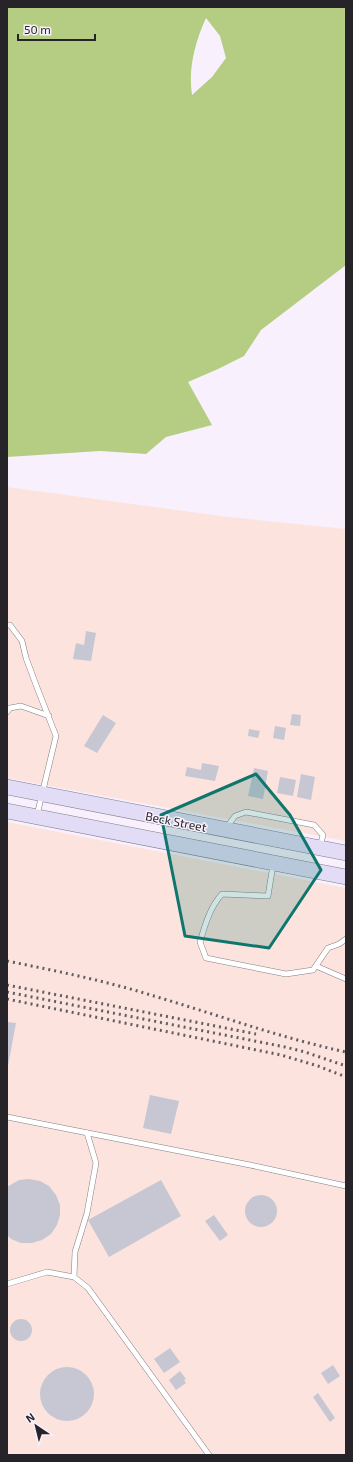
<svg xmlns="http://www.w3.org/2000/svg" width="353" height="1462" font-family="'Exo 2',sans-serif">
<style>
.industrial{fill:#fde3dd}
.green{fill:#b5cd82;fill-rule:evenodd}
.building{fill:#c6c7d3}
.lines{fill:none;stroke-linecap:round;stroke-linejoin:round}
.lane-casing{stroke:#837d87;stroke-width:6}
.secondary-casing{stroke:#837d87;stroke-width:16}
.lane{stroke:#fff;stroke-width:5}
.secondary{stroke:#e2dcf7;stroke-width:15}
.rail{stroke:#605d63;stroke-width:3;stroke-dasharray:2 4;stroke-linecap:butt}
.marked{fill:#0f766e;fill-opacity:0.2;stroke:#0f766e;stroke-width:3;stroke-linejoin:round}
.labels{text-anchor:middle;dominant-baseline:central;stroke-width:3;stroke-linejoin:round;paint-order:stroke}
.street-label{font-size:12px;fill:#262428;stroke:#f8f0fc}
</style>
<rect width="100%" height="100%" fill="#f8f0fc"/>
<g class="industrial">
<path d="M7,487L228,517L346,529V841L7,778Z"/>
<path d="M7,822L346,888V1455H7Z"/>
</g>
<path class="green" d="M7,7H346V265L261,330L244,356L218,369L188,382L212,425L166,437L146,454L100,451L7,457ZM206,18L220,36L226,58L212,77L192,95C188,69 195,42 206,18Z"/>
<g class="building">
<path d="M86,631L96,633L91,661L73,659L76,643L84,645Z"/>
<path d="M292,714L301,715L300,726L290,725Z"/>
<path d="M103,715L116,723L97,753L84,746Z"/>
<path d="M275,726L286,728L284,740L273,738Z"/>
<path d="M249,729L260,731L258,738L248,736Z"/>
<path d="M202,763L219,766L215,781L185,776L187,767L201,770Z"/>
<path d="M254,768L268,771L263,799L248,796Z"/>
<path d="M301,774L315,777L311,800L297,797Z"/>
<path d="M280,777L296,780L293,796L277,793Z"/>
<path d="M7,1022L16,1023L8,1066H7Z"/>
<path d="M150,1095L179,1101L171,1134L143,1128Z"/>
<path d="M29,1179L40,1181L49,1186L56,1195L60,1205V1215L57,1225L51,1234L42,1240L32,1243H21L11,1239L7,1235V1187L19,1180Z"/>
<path d="M161,1180L181,1216L109,1257L88,1220Z"/>
<circle cx="261" cy="1211" r="16"/>
<path d="M214,1215L228,1235L220,1241L205,1221Z"/>
<circle cx="21" cy="1330" r="11"/>
<path d="M170,1348L180,1362L164,1373L154,1359Z"/>
<path d="M333,1365L340,1376L328,1384L321,1373Z"/>
<circle cx="67" cy="1394" r="27"/>
<path d="M180,1371L186,1379L184,1380L186,1383L176,1390L169,1380Z"/>
<path d="M318,1393L335,1418L330,1422L313,1397Z"/>
</g>
<g class="lines">
<defs>
<g id="lane">
<path d="M7,625H10L22,641L26,658L38,690L56,736L37,815"/>
<path d="M7,712L10,708L21,706L49,716"/>
<path d="M226,828L235,816L246,812L314,825L323,835L320,847"/>
<path d="M273,865L268,896L222,894C210,907 205,925 200,942L206,958L286,974L313,970L328,948L339,944L346,939"/>
<path d="M316,966L346,979"/>
<path d="M7,1117L250,1165L346,1186"/>
<path d="M74,1277L75,1252L87,1213L96,1163L87,1133"/>
<path d="M7,1284L47,1272L74,1277L88,1288L209,1455"/>
</g>
<g id="secondary">
<path d="M7,787L346,853"/>
<path d="M7,811L346,877"/>
</g>
</defs>
<use href="#lane" class="lane-casing"/>
<use href="#secondary" class="secondary-casing"/>
<use href="#lane" class="lane"/>
<use href="#secondary" class="secondary"/>
<g class="rail">
<path d="M7,961C57,971 106,981 154,996C218,1015 281,1038 346,1052"/>
<path d="M7,985L256,1034"/>
<path d="M7,992L285,1047L305,1052L346,1066"/>
<path d="M7,999L281,1055L318,1066L346,1077"/>
</g>
</g>
<path class="marked" d="M256,774L290,815L321,870L269,948L185,936L161,815Z"/>
<g class="labels">
<g class="street-label">
<text transform="translate(176 821) rotate(11)">Beck Street</text>
</g>
</g>
<rect width="353" height="1462" fill="none" stroke="#262428" stroke-width="16"/>
<g transform="translate(36 1426) rotate(325)" stroke="#f8f0fc" stroke-width="3" paint-order="stroke">
<path d="M0-3L7 15L0 10L-7 15Z" fill="#262428"/>
<text y="-6" font-size="11" font-weight="bold" text-anchor="middle" fill="#262428">N</text>
</g>
<path d="M18 34v6h77v-6" fill="none" stroke="#262428" stroke-width="2"/>
<text x="24" y="34" font-size="12" fill="#262428" stroke="#f8f0fc" stroke-width="3" paint-order="stroke">50 m</text>
</svg>
